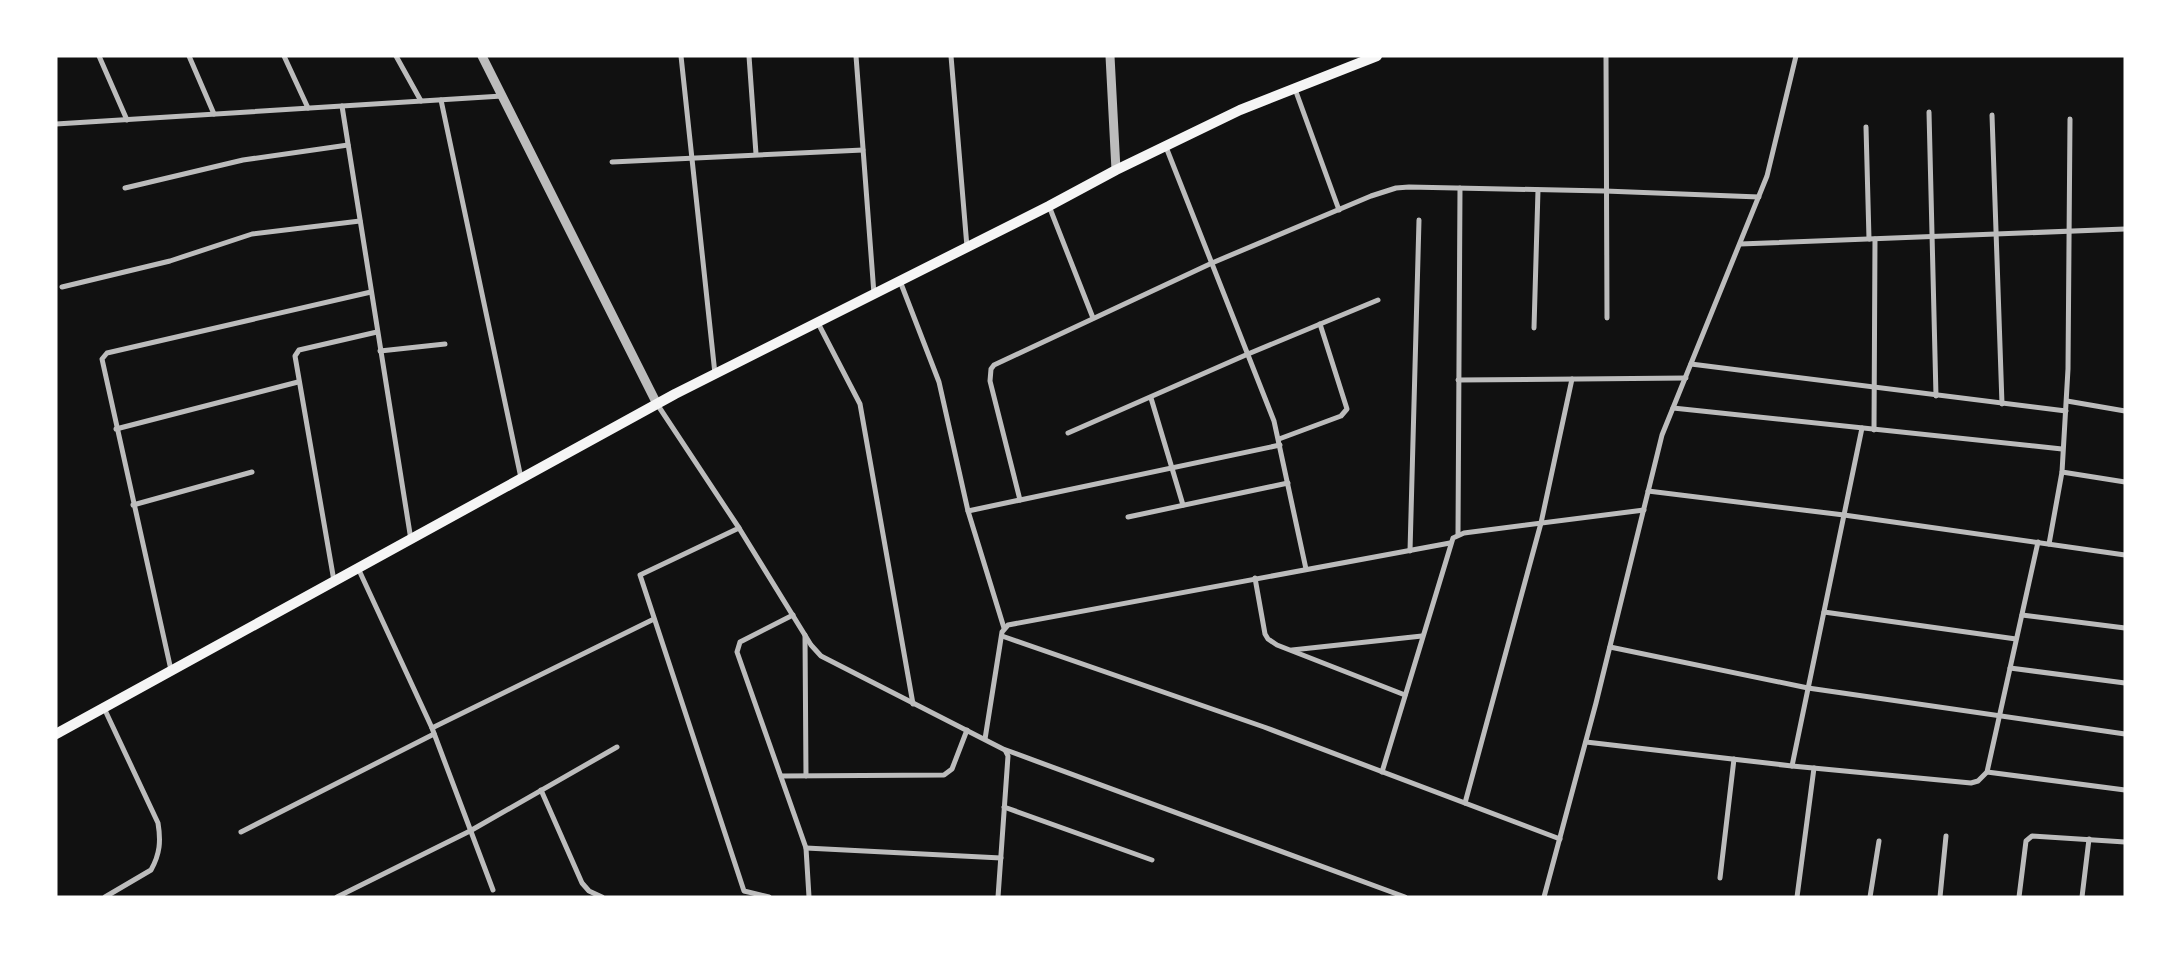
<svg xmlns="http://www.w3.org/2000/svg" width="2181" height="953" font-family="'Roboto Condensed',sans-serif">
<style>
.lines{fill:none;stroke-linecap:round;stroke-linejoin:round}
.minor{stroke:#bcbcbc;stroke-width:5}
.tertiary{stroke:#bcbcbc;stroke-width:9}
.secondary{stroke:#f5f5f5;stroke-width:10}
</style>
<rect width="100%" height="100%" fill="#111"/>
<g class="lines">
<g class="minor">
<path d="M99,56L127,120"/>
<path d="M189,56L214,114"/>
<path d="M284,56L308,108"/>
<path d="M396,56L421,101"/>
<path d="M681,56L715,374"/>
<path d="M749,56L756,154"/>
<path d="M856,56L874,294"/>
<path d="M951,56L967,247"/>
<path d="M1606,56L1607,318"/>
<path d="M1295,89L1339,210"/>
<path d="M441,100L521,478"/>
<path d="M342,106L411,540"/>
<path d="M1929,112L1936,396"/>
<path d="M1992,115L2002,404"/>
<path d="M2070,119L2068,369L2062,472L2125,482"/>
<path d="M56,124L502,96"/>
<path d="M1866,127L1869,239"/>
<path d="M1166,147L1274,421L1306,569"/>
<path d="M612,162L863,150"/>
<path d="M125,188L243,160L348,145"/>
<path d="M1049,206L1093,318"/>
<path d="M1740,244L2125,229"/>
<path d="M900,281L939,382L968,511L1004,628"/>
<path d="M62,287L170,261L252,234L360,221"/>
<path d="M818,323L860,404L913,704"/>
<path d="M1534,328L1538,190"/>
<path d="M380,351L445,344"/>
<path d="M1691,364L2066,411"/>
<path d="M1458,380L1686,378"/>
<path d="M1151,398L1183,505"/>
<path d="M2067,401L2125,411"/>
<path d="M657,404L739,528L640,575L744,891L769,897"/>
<path d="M1673,408L2062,449"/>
<path d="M116,429L298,382"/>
<path d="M1874,430L1875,239"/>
<path d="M1068,433L1248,354L1378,300"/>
<path d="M1279,439L1341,416L1347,409L1320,324"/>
<path d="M1648,491L1844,515L2125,555"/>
<path d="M1020,500L990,381L991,369L994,365L1212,263L1371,196L1396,188L1409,187L1605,191L1759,197"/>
<path d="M133,505L252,472"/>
<path d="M968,511L1280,445"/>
<path d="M1128,517L1288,483"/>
<path d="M739,528L811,645L821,656L1005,750L1008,756L998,897"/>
<path d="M1458,534L1460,188"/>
<path d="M2049,544L2062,472"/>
<path d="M1410,551L1419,220"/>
<path d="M358,568L432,728L493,890"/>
<path d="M1255,578L1265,634L1268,639L1277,645L1405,695"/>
<path d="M334,581L295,356L299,350L377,332"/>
<path d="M1824,612L2016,639"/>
<path d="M793,615L740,642L737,652L806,848L809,897"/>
<path d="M2022,615L2125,628"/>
<path d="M805,635L806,776"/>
<path d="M1002,636L1264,727L1560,839"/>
<path d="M1610,647L1808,688L2125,734"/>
<path d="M1292,650L1422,636"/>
<path d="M2010,668L2125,683"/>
<path d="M171,670L102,359L107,353L371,292"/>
<path d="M104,708L158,823C161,841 160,854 151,870L105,897"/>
<path d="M432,728L654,619"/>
<path d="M985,739L1002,632L1008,625L1450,543"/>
<path d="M1586,742L1792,766L1971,783L1978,781L1987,772L2038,542"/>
<path d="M1006,750L1405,897"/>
<path d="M1792,766L1862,428"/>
<path d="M1382,772L1453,538L1464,533L1644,510"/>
<path d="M1987,772L2125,790"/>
<path d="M781,776L944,775L952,769L967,730"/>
<path d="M541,790L582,883L589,891L602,897"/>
<path d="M1465,803L1541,523L1572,379"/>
<path d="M1004,807L1152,860"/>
<path d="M241,832L434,734"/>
<path d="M806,848L1001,858"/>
<path d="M1720,878L1734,759"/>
<path d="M337,897L470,831L617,747"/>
<path d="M1544,897L1596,703L1662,435L1767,176L1796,56"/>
<path d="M1797,897L1814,768"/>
<path d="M1870,897L1879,841"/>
<path d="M1940,897L1946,836"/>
<path d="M2019,897L2026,841L2032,836L2125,842"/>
<path d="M2082,897L2089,839"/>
</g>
<g class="tertiary">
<path d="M482,56L657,404"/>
<path d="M1110,56L1116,170"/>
</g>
<path class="secondary" d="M56,734L675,394L1049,206L1116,170L1240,110L1377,56"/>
</g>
<rect width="2181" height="953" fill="none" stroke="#ffffff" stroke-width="115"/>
</svg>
